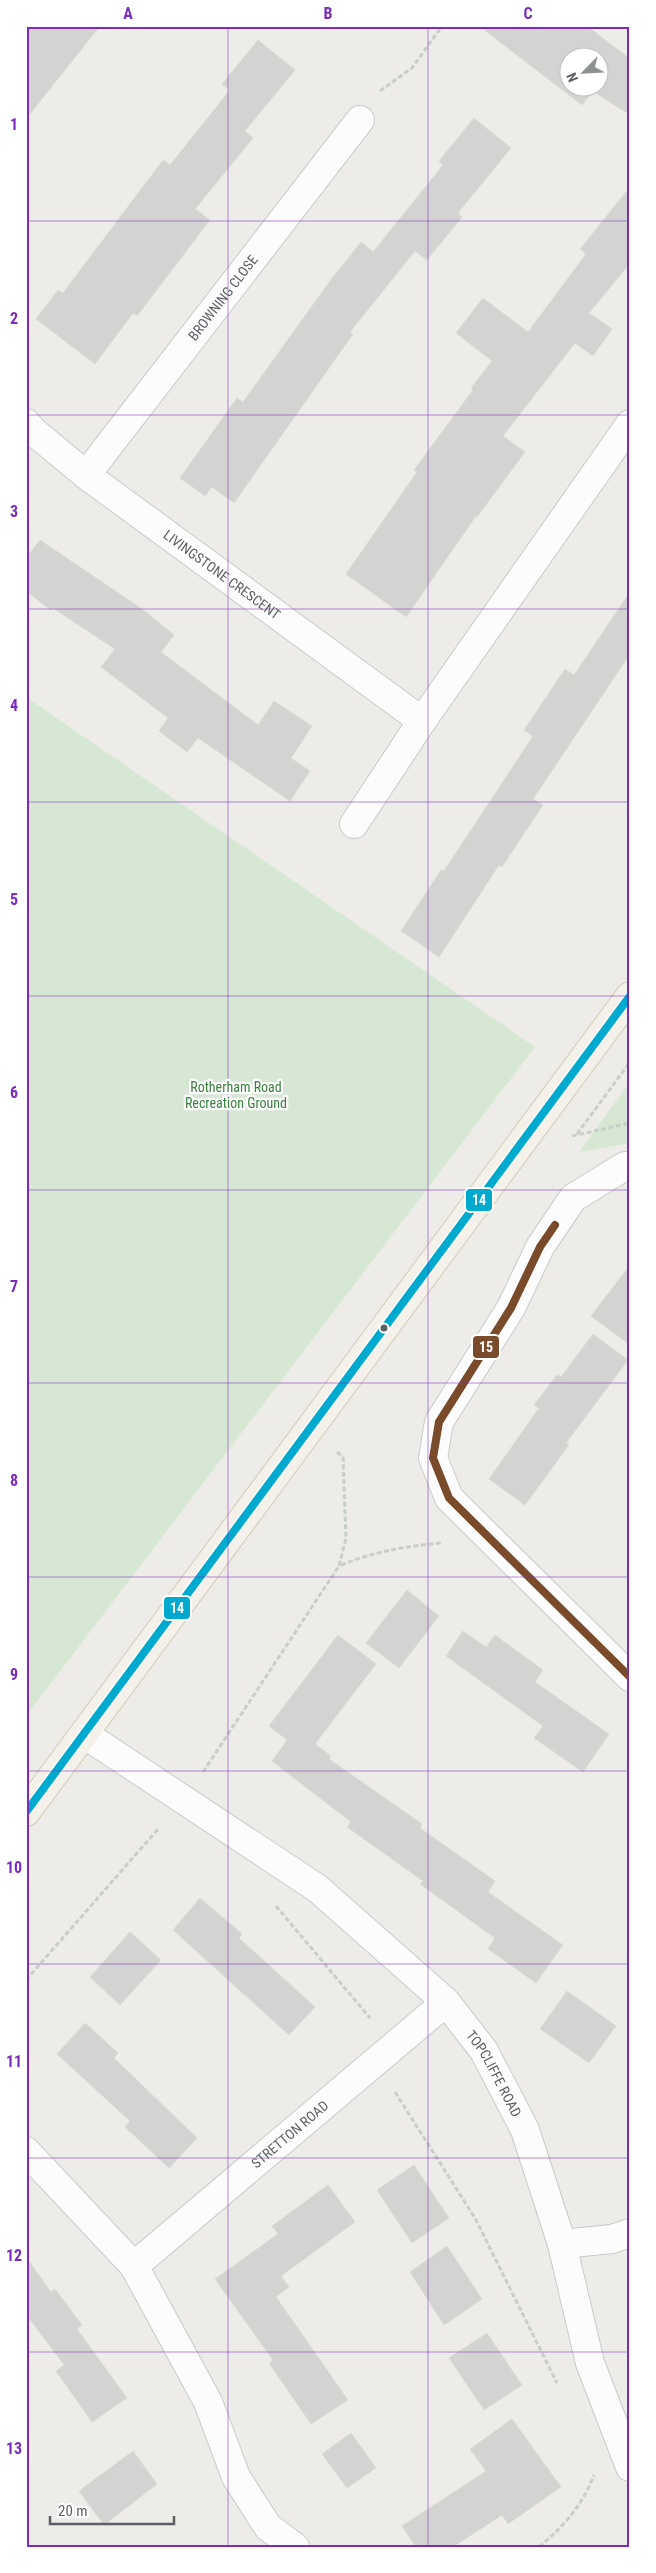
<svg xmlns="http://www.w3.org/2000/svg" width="656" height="2573" font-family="'Roboto Condensed',sans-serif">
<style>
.green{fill:#d6e8d4}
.building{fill:#d3d3d1;stroke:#dcdbd7;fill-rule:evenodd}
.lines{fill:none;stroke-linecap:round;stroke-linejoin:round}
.minor-casing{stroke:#c9caca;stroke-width:30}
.primary-casing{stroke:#d4ccb7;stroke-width:30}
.path{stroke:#c9cecb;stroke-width:3;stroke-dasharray:5 2.5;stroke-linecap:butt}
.minor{stroke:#fcfcfc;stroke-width:28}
.primary{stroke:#f3f1e9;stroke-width:28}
.bus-1-casing{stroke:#fff;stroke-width:11}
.bus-2-casing{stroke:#fff;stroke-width:11}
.bus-1{stroke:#00a9ce;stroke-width:8}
.bus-2{stroke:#7a4b2a;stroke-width:8}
.grid{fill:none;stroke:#7b2cbf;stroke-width:1;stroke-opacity:0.55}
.bus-dot{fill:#5d6165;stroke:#fff;stroke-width:2}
.labels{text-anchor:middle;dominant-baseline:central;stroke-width:4.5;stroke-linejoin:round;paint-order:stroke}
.street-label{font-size:14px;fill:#5d6165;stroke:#fff}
.park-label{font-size:14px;fill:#38823b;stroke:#fff}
.line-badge{stroke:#fff;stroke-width:2}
.badge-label{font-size:14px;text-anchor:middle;font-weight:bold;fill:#fff}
.neatline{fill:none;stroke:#7b2cbf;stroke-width:2}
.grid-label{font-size:16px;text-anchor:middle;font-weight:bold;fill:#7b2cbf}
</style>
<rect width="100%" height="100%" fill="#edece8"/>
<g class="green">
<path d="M26,697L535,1047L26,1716Z"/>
<path d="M630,1082V1143L579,1152Z"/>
</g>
<g class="building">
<path d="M26,26H100L26,119Z"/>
<path d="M479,26H587L630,59V115L593,91L582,105ZM568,58H598V88H568Z"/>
<path d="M258,40L295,70L245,131L253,138L195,209L210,220L137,316L133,313L95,364L36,319L58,290L63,293L163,160L170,165L230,90L222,84Z"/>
<path d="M474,118L511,148L458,213L462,217L427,260L415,251L350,332L353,334L234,503L212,487L205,496L180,478L237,398L243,402L330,281L361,242L373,252L443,165L439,161Z"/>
<path d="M630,187V263L589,313L612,329L593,356L575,343L503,436L525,452L477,517L476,516L406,617L346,574L417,472L414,470L473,390L471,388L492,361L456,333L483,298L528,332L586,254L580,249Z"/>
<path d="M40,540L142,609L174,635L161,652L258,725L274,701L312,726L291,758L310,771L290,801L198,738L187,752L159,731L168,718L101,667L115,649L53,608L51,610L26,591V558Z"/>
<path d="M630,592V654L533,799L543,805L502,867L499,865L439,957L401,931L441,870L444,871L533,736L524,730L565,669L574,675Z"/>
<path d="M630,1265V1345L591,1316Z"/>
<path d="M593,1334L628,1360L566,1443L569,1445L525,1505L489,1479L539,1408L534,1405L557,1375L561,1377Z"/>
<path d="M407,1590L439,1616L399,1668L366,1643Z"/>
<path d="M463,1631L486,1647L495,1635L543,1670L535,1682L609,1734L583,1772L534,1738L543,1726L446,1656Z"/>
<path d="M338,1635L376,1664L315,1744L331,1756L329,1759L422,1824L420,1828L495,1881L488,1892L563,1945L536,1983L488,1949L495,1938L420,1884L423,1881L347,1827L351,1822L272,1761L287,1740L269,1726Z"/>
<path d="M200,1898L242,1934L239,1938L315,2007L289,2035L173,1930Z"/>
<path d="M130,1932L161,1960L120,2005L90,1977Z"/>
<path d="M567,1991L616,2026L589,2063L540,2029Z"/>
<path d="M85,2023L118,2053L114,2058L197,2138L169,2168L125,2127L130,2121L57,2054Z"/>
<path d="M414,2165L449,2218L412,2243L377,2190Z"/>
<path d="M328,2185L355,2222L281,2276L289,2287L276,2297L348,2400L311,2424L269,2363L273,2360L215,2279L278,2234L272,2226Z"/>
<path d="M447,2246L482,2299L444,2325L410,2272Z"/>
<path d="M26,2257L51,2292L55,2289L82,2325L77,2329L127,2398L92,2422L56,2371L64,2365L26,2314Z"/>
<path d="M487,2333L522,2385L484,2410L449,2358Z"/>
<path d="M512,2419L561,2487L508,2524L502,2515L453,2547H416L402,2526L486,2471L470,2449Z"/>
<path d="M351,2433L376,2468L347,2488L322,2454Z"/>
<path d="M133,2451L157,2484L104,2525L79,2491Z"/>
</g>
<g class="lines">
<defs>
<g id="minor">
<path id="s1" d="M26,423L33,431L86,475L422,721"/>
<path id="s2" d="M86,475L360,120"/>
<path d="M354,824L422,721L630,424"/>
<path d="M630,1166H625L573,1198L540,1247L511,1308L439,1422L433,1458L449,1498L630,1677"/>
<path id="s3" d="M84,1734L317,1888L446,2002L484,2051L525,2130L562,2244L590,2363L630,2467"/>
<path d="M26,2151L134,2266L208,2402L236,2477L268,2527L295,2547"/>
<path d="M562,2244L612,2239L630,2233"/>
<path id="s4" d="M134,2266L446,2002"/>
</g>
<path id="primary" d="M26,1812L630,996"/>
</defs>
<use href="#minor" class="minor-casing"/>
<use href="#primary" class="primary-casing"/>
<g class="path">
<path d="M380,91L412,68L442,26"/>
<path d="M577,1134L630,1062"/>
<path d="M572,1136L630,1123"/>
<path d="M337,1452L343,1457L346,1539L339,1566C372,1552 406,1546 442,1543"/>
<path d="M203,1772L339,1566"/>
<path d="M276,1906L370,2018"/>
<path d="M26,1980L159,1828"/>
<path d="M395,2092L475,2218L557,2383"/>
<path d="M539,2547C564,2526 582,2506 594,2475"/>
</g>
<use href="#minor" class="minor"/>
<use href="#primary" class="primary"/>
<defs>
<path id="bus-1" d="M26,1812L630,996"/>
<path id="bus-2" d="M555,1225L540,1247L511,1308L439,1422L433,1458L449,1498L630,1677"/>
</defs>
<use href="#bus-1" class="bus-1-casing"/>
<use href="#bus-2" class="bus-2-casing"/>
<use href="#bus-1" class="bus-1"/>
<use href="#bus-2" class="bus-2"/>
</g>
<path class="grid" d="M228,26V2547M428,26V2547M26,221H630M26,415H630M26,609H630M26,802H630M26,996H630M26,1190H630M26,1383H630M26,1577H630M26,1771H630M26,1964H630M26,2158H630M26,2352H630"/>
<circle class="bus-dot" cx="384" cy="1328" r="4.5"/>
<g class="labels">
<g class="street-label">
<text stroke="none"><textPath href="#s2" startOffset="224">BROWNING CLOSE</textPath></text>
<text stroke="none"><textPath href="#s1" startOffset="248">LIVINGSTONE CRESCENT</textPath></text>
<text stroke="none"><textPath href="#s3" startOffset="538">TOPCLIFFE ROAD</textPath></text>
<text stroke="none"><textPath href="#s4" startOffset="204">STRETTON ROAD</textPath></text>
</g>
<g class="park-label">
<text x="236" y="1087">Rotherham Road<tspan x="236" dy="16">Recreation Ground</tspan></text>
</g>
</g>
<g class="line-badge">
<rect x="465" y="1188" width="28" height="24" rx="5" fill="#00a9ce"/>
<rect x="472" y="1335" width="28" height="24" rx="5" fill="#7a4b2a"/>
<rect x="163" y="1596" width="28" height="24" rx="5" fill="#00a9ce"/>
</g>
<g class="badge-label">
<text x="479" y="1205">14</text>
<text x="486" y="1352">15</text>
<text x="177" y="1613">14</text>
</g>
<rect width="656" height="2573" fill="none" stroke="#ffffff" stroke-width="55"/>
<g transform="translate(584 72) rotate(246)"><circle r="24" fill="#ffffff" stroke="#bec0c1"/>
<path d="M0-4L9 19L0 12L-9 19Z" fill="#8f9293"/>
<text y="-8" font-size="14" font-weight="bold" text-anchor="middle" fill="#5d6165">N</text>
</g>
<path d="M50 2516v8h124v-8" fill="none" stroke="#5d6165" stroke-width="2.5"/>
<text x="58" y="2516" font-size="15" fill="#5d6165" stroke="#ffffff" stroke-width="4" paint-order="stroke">20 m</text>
<rect x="28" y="28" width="600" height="2518" class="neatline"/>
<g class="grid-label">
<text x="128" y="19">A</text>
<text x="328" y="19">B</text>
<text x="528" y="19">C</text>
<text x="14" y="130">1</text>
<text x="14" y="324">2</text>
<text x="14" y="517">3</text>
<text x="14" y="711">4</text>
<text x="14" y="905">5</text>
<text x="14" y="1098">6</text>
<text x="14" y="1292">7</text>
<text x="14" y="1486">8</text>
<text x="14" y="1680">9</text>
<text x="14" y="1873">10</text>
<text x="14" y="2067">11</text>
<text x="14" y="2261">12</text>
<text x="14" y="2454">13</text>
</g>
</svg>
